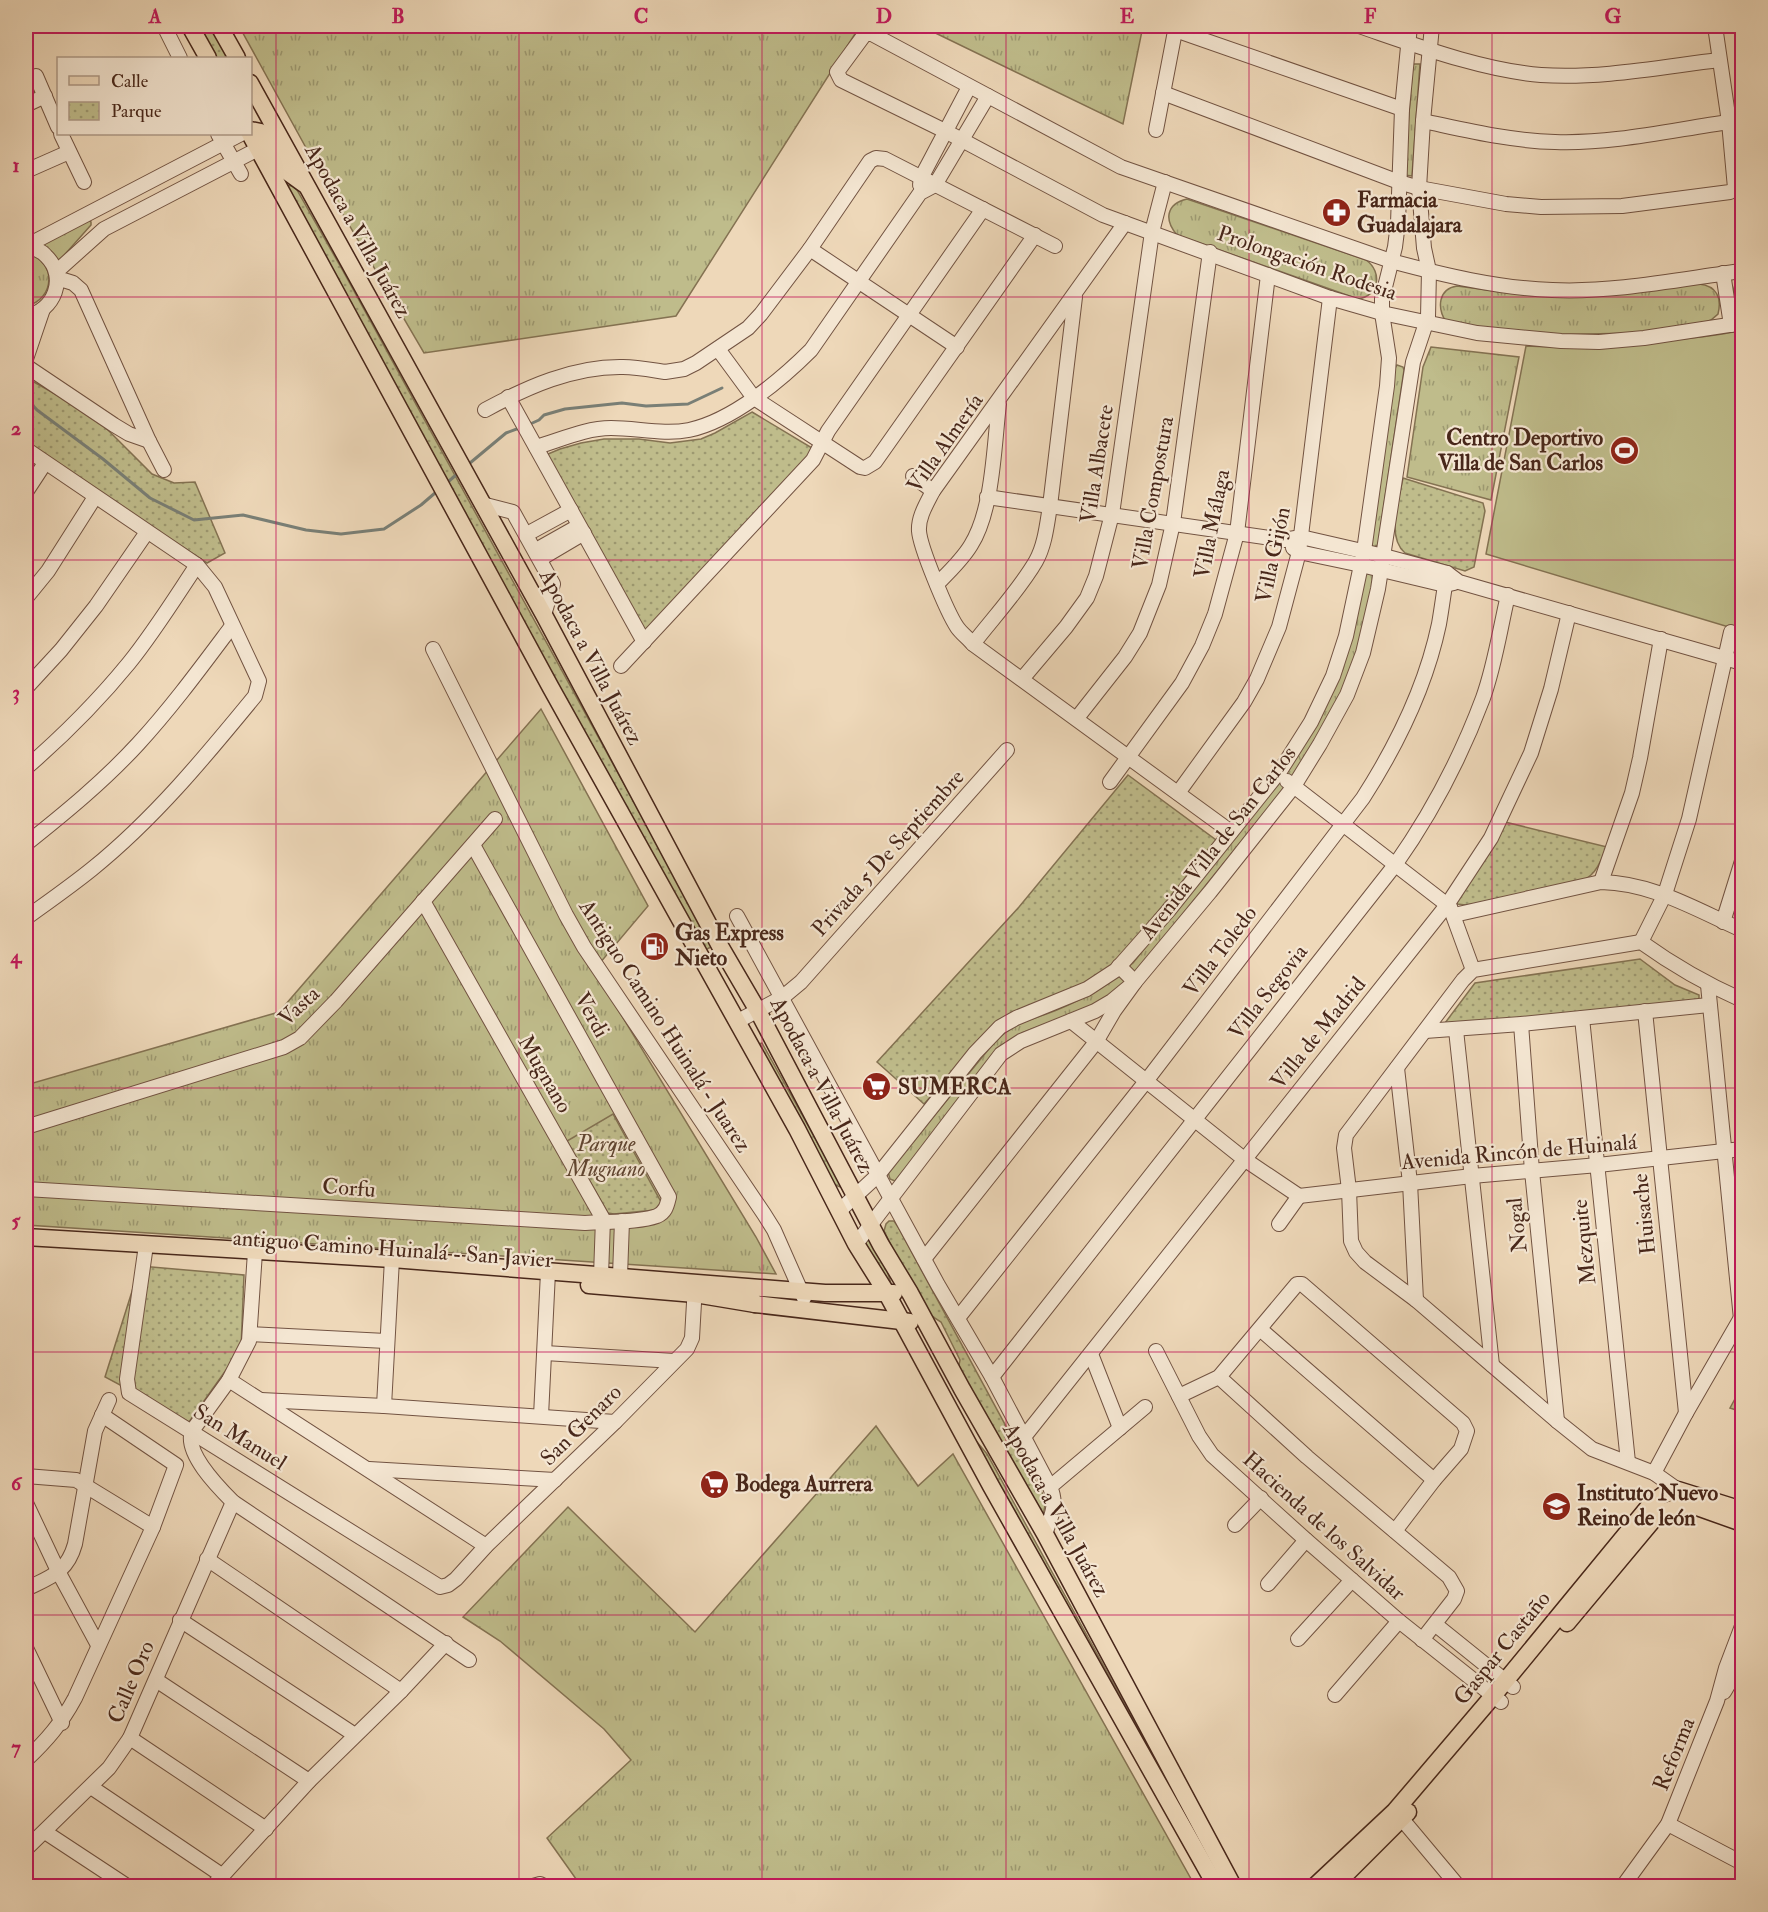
<svg xmlns="http://www.w3.org/2000/svg" width="1768" height="1912" font-family="'IM FELL Double Pica',serif">
<style>
.grass{fill:url(#grass-tufts);stroke:#847252;stroke-width:1.5}
.park{fill:url(#park-dots);stroke:#847252;stroke-width:1.5}
.pitch{fill:#bfbc8b;stroke:#847252;stroke-width:1.5}
.lines{fill:none;stroke-linecap:round;stroke-linejoin:round}
.stream{stroke:#797f76;stroke-width:3}
.minor-casing{stroke:#725342;stroke-width:16}
.major-casing{stroke:#48271a;stroke-width:19}
.minor{stroke:#f4e6d2;stroke-width:14}
.major{stroke:#eed8b9;stroke-width:16}
.grid{fill:none;stroke:#c2185b;stroke-width:1.5;stroke-opacity:0.55}
.labels{text-anchor:middle;dominant-baseline:central;stroke-width:4.5;stroke-linejoin:round;paint-order:stroke}
.poi-label{font-size:22px;font-weight:bold;fill:#48271a;stroke:#f4e6d2;text-anchor:start}
.street-label{font-size:22px;fill:#48271a;stroke:#f4e6d2}
.park-label{font-size:22px;font-style:italic;fill:#604531;stroke:#f4e6d2}
.neatline{fill:none;stroke:#c2185b;stroke-width:2}
.grid-label{font-size:20px;text-anchor:middle;font-weight:bold;fill:#c2185b}
</style>
<defs>
<pattern id="grass-tufts" width="24" height="20" patternUnits="userSpaceOnUse" patternTransform="scale(1.5)"><rect width="24" height="20" fill="#bfbc8b"/><path d="M3 7l-1-3M5 7V3M7 7l1-3M15 17l-1-3M17 17v-4M19 17l1-3" fill="none" stroke="#9d9971"/></pattern>
<pattern id="park-dots" width="8" height="8" patternUnits="userSpaceOnUse" patternTransform="scale(1.5)"><rect width="8" height="8" fill="#bfbc8b"/><path d="M2 2h.1M6 6h.1" fill="none" stroke="#9d9971" stroke-width="1.8" stroke-linecap="round"/></pattern>
</defs>
<rect width="100%" height="100%" fill="#eed8b9"/>
<filter id="stains"><feTurbulence type="fractalNoise" baseFrequency=".00333" numOctaves="4"/><feColorMatrix values="0 0 0 0 .2 0 0 0 0 .09 0 0 0 0 .02 0 0 0 .5 -.17"/></filter>
<radialGradient id="worn" r=".72"><stop offset=".6" stop-color="#630" stop-opacity="0"/><stop offset="1" stop-color="#630" stop-opacity=".3"/></radialGradient>
<g class="grass">
<path d="M239,26H860L676,316L424,353L338,206Z"/>
<path d="M921,26H1143L1123,124Z"/>
<path d="M1413,64H1420L1412,176L1404,175Z"/>
<path d="M1187,199L1366,260C1383,272 1379,296 1358,299L1177,235C1164,220 1166,204 1187,199Z"/>
<path d="M88,220L91,222V225L59,261C53,258 44,250 44,243Z"/>
<path d="M26,253C57,259 56,300 26,306Z"/>
<path d="M1742,279V313L1734,305C1733,294 1731,285 1742,279Z"/>
<path d="M1699,284C1717,286 1722,298 1718,314L1711,320L1701,324L1636,333L1538,335L1446,322C1437,308 1438,289 1457,286L1533,296Z"/>
<path d="M1431,347L1519,357L1491,500L1407,477L1423,367Z"/>
<path d="M1397,365L1403,367L1404,370L1378,545L1374,547L1370,544L1395,368Z"/>
<path d="M1366,573L1373,575L1375,577L1362,636L1348,680L1299,770L1126,984L1102,1002L1022,1033L963,1098L895,1181L890,1179L888,1172L997,1039C1020,1020 1033,1020 1059,1009C1087,998 1111,982 1133,963L1256,809L1304,743Z"/>
<path d="M541,709L648,906L594,970L756,1237L776,1274L26,1225V1085L279,1012Z"/>
<path d="M1742,1386V1412L1730,1408Z"/>
<path d="M876,1426L918,1486L953,1454L1195,1886H581L547,1838L631,1760L604,1729L500,1641L463,1617L568,1507L695,1632Z"/>
</g>
<g class="park">
<path d="M195,26H210L228,58H212Z"/>
<path d="M284,185L292,186L297,190L343,271L710,941L711,947L703,951Z"/>
<path d="M27,382H34L73,404L105,427L152,474L174,483L195,482L225,553L207,563L85,483L26,441V384Z"/>
<path d="M752,412L812,448L813,455L650,630L643,631L548,458V454L560,449L581,443L604,439H639L670,443L701,439L715,433Z"/>
<path d="M1403,478L1483,503L1485,511L1474,567L1465,571L1405,553C1386,537 1399,500 1403,478Z"/>
<path d="M1128,775L1216,840L1120,958L1106,973L982,1038L924,1104L877,1062L1019,907Z"/>
<path d="M1505,822L1607,847C1603,856 1599,868 1591,875C1574,891 1493,900 1466,905L1457,904V898Z"/>
<path d="M1640,959L1675,985L1699,995V1003L1442,1027L1475,983Z"/>
<path d="M762,1043L840,1183V1187L835,1185L758,1044Z"/>
<path d="M613,1114L661,1202L655,1210L614,1214L608,1213L567,1141Z"/>
<path d="M889,1221H894L898,1227L1046,1500L1043,1516L958,1370L960,1360L941,1322L927,1313L891,1245L884,1231L886,1224Z"/>
<path d="M867,1236L887,1270L892,1287L890,1289L864,1240Z"/>
<path d="M140,1266L244,1275L241,1349L189,1422L105,1377Z"/>
<path d="M972,1436L987,1454L1209,1857Z"/>
</g>
<path class="pitch" d="M1742,330V631L1486,554L1526,346C1565,348 1603,345 1642,342C1676,339 1709,338 1742,330Z"/>
<g class="lines">
<g class="stream">
<path d="M26,398L37,410L103,459L150,498L194,520L243,515L306,530L341,534L384,529L421,505L435,493"/>
<path d="M528,425L539,420L544,415L565,409L622,403L646,406L688,404L722,388"/>
<path d="M470,463L506,433L522,427"/>
<path d="M449,481L456,475"/>
</g>
<defs>
<g id="minor">
<path d="M164,26L180,58"/>
<path d="M1359,26C1415,45 1481,70 1541,75C1600,79 1661,67 1719,60"/>
<path d="M1175,30L1402,109"/>
<path d="M36,76L58,127"/>
<path d="M1163,93L1399,182L1419,188L1506,204L1541,207L1622,206L1730,192L1735,188L1729,122L1715,26"/>
<path d="M26,105L45,96"/>
<path d="M1423,121C1466,130 1510,141 1555,142C1613,144 1672,130 1729,122"/>
<path d="M1156,130L1176,26"/>
<path d="M61,134L84,182"/>
<path d="M218,134L241,174"/>
<path d="M26,171L69,152"/>
<path d="M920,185L921,178L969,87"/>
<path d="M1125,223L933,491C927,503 918,517 919,531C920,547 947,612 957,627C961,633 968,638 973,644L1231,832"/>
<path d="M26,246L241,134"/>
<path d="M26,246C33,248 41,250 46,256C68,277 54,312 26,316"/>
<path d="M810,249L957,347"/>
<path d="M1742,271C1681,279 1614,293 1552,290C1497,288 1443,275 1391,261L1121,167L872,34H865L837,72L841,80L945,131L1103,215L1330,298L1382,313L1477,333L1561,341L1599,342L1644,338L1742,323"/>
<path d="M56,272L104,229L258,149"/>
<path d="M1723,273L1731,325"/>
<path d="M57,278L73,283L81,290L149,441L164,470"/>
<path d="M718,349L754,398L860,467L865,468L875,462L1035,235"/>
<path d="M26,359L43,309"/>
<path d="M26,366L114,425L129,434L149,441"/>
<path d="M508,397L644,642"/>
<path d="M485,410C527,387 574,366 623,367C637,367 652,370 665,372L684,369L696,363L748,328L761,314L810,249L870,161L876,158L885,159L1055,246"/>
<path d="M536,447C560,440 586,428 611,428C637,428 664,435 689,430C732,421 781,380 811,350L920,193L935,185L988,96"/>
<path d="M26,449L197,565L215,587L259,681L255,696C205,757 154,819 92,869C71,886 48,902 26,918"/>
<path d="M913,476L933,491"/>
<path d="M26,492L45,463"/>
<path d="M987,497L1284,540L1301,537L1384,556L1447,573L1459,582L1742,663"/>
<path d="M482,504L513,512L553,584L544,615"/>
<path d="M527,534L571,510"/>
<path d="M1293,548L1299,552L1361,565L1445,585L1454,583"/>
<path d="M536,550L575,528"/>
<path d="M540,559L584,533"/>
<path d="M937,584C949,572 962,560 971,545C993,510 994,446 999,404"/>
<path d="M26,598L48,571L95,497"/>
<path d="M973,644C993,618 1020,589 1036,561C1045,545 1047,524 1050,506L1075,297"/>
<path d="M433,649L566,915L584,947L764,1214L774,1230L804,1298"/>
<path d="M621,666L813,460L828,431L983,209"/>
<path d="M1022,679L1066,627L1087,598L1096,576L1112,514L1152,232L1165,182"/>
<path d="M26,688L61,650L96,606L147,532"/>
<path d="M1077,718L1125,657L1140,633L1159,585L1173,523L1210,252"/>
<path d="M26,768C63,736 98,701 129,663C154,632 175,598 197,565"/>
<path d="M1287,781L1450,907L1473,970"/>
<path d="M1110,782L1182,683L1202,646L1215,614L1237,533L1268,275"/>
<path d="M1178,793L1244,702L1257,679L1279,627L1299,552L1330,298"/>
<path d="M26,844C65,813 104,781 138,744C172,707 202,666 232,626"/>
<path d="M1601,882L1632,793L1640,758L1661,639"/>
<path d="M423,901L603,1219L601,1276"/>
<path d="M1454,915L1601,882C1653,883 1697,910 1742,930"/>
<path d="M737,916L938,1285L992,1377L1050,1487"/>
<path d="M1723,922L1742,861"/>
<path d="M1641,942L1665,894L1689,819L1731,632"/>
<path d="M1708,985L1741,1319"/>
<path d="M1645,1011L1686,1413"/>
<path d="M1582,1018L1628,1462"/>
<path d="M738,1021L783,997L801,982L1007,750"/>
<path d="M1071,1021L1244,1159L1299,1196"/>
<path d="M1521,1024L1532,1171L1557,1421"/>
<path d="M1456,1030L1492,1365"/>
<path d="M1425,1031L1521,1024L1709,1005"/>
<path d="M1397,1068L1410,1183L1416,1300"/>
<path d="M26,1127L284,1047L300,1038L336,1001L495,819"/>
<path d="M26,1189L585,1223C605,1221 638,1223 657,1216C666,1212 667,1205 669,1197L473,845"/>
<path d="M1299,1196L1472,1176L1598,1165L1742,1149"/>
<path d="M839,1211L878,1175L975,1053L1000,1027L1016,1018L1087,989L1116,970L1169,910L1280,771L1311,722L1333,676L1346,636L1364,551L1387,386L1389,358L1382,313V299L1395,247L1398,223L1402,109L1410,26"/>
<path d="M1279,1224L1299,1196"/>
<path d="M856,1244L1001,1054L1021,1041L1095,1011L1112,1001L1135,982L1210,892L1294,786L1320,744L1347,695L1363,653L1378,589L1413,362L1428,317L1429,271L1424,248L1419,188L1423,121L1432,26"/>
<path d="M146,1245L127,1379L129,1393L440,1587L448,1585L456,1579L486,1546L615,1422L687,1349L692,1338L695,1285"/>
<path d="M255,1252L249,1341L229,1380L192,1431C184,1453 218,1487 233,1502L469,1660"/>
<path d="M924,1259L1096,1042L1114,1011L1135,982L1119,966"/>
<path d="M620,1276L622,1221"/>
<path d="M958,1318L1147,1080L1363,798C1397,745 1426,686 1439,624C1442,607 1444,590 1447,573"/>
<path d="M1260,1329L1434,1480"/>
<path d="M250,1334L386,1341"/>
<path d="M1156,1351L1199,1436L1212,1455L1306,1540L1399,1621L1501,1702"/>
<path d="M545,1353L674,1361"/>
<path d="M1091,1354L1120,1428"/>
<path d="M992,1377L1395,865C1431,814 1461,757 1483,698C1495,665 1500,629 1508,595"/>
<path d="M1219,1377L1307,1457L1449,1577L1457,1591L1454,1599L1422,1640"/>
<path d="M229,1380L486,1546"/>
<path d="M1179,1396L1219,1377L1297,1284H1302L1463,1423L1467,1431L1461,1449L1434,1480L1395,1531"/>
<path d="M261,1400L384,1406L615,1422"/>
<path d="M384,1406L392,1259"/>
<path d="M541,1416L548,1272"/>
<path d="M1024,1437L1447,905L1491,838L1531,753L1551,689L1569,613"/>
<path d="M369,1469L555,1480"/>
<path d="M1654,1473L1686,1413L1742,1316"/>
<path d="M26,1476L76,1480L153,1527"/>
<path d="M1678,1490L1654,1473L1592,1449L1557,1421L1416,1300L1365,1262L1356,1252L1351,1241L1349,1190L1344,1148L1346,1135L1463,980L1473,970L1641,942C1673,965 1706,984 1742,1000"/>
<path d="M26,1503L59,1573L98,1645"/>
<path d="M1235,1525L1261,1498"/>
<path d="M1045,1534C1051,1517 1058,1504 1050,1487L1145,1407"/>
<path d="M207,1559L401,1691"/>
<path d="M1268,1584L1306,1540"/>
<path d="M26,1589C50,1577 67,1573 75,1544L95,1431L109,1400"/>
<path d="M180,1620L355,1735"/>
<path d="M1436,1625L1513,1687"/>
<path d="M1298,1639L1352,1580"/>
<path d="M26,1648L62,1723"/>
<path d="M156,1680L309,1781"/>
<path d="M1724,1692L1742,1661"/>
<path d="M1335,1695L1399,1621"/>
<path d="M130,1738L266,1829"/>
<path d="M26,1760C47,1740 61,1724 75,1698L153,1527L176,1465L102,1415"/>
<path d="M91,1787L223,1876"/>
<path d="M1396,1812L1458,1886"/>
<path d="M1668,1824L1742,1863"/>
<path d="M45,1832L127,1886"/>
<path d="M26,1849L109,1768L130,1738L233,1502"/>
<path d="M213,1886L309,1781L401,1691L446,1643"/>
<path d="M533,1886L540,1884L544,1886"/>
<path d="M1623,1886L1668,1824L1717,1701L1726,1668L1742,1626"/>
</g>
<g id="major">
<path d="M190,26L208,58"/>
<path d="M219,26L237,58"/>
<path d="M250,83L544,615L720,946L758,1011L881,1245L910,1293L962,1389L1045,1534L1233,1886"/>
<path d="M250,130L261,132L282,168L304,184"/>
<path d="M250,134L551,688L797,1129L856,1244L886,1292L991,1486L1216,1886"/>
<path d="M26,1237L392,1259L825,1293H894"/>
<path d="M589,1285L695,1294L755,1304"/>
<path d="M749,1295L755,1304L910,1322"/>
<path d="M1567,1623L1658,1514L1681,1506L1697,1507L1742,1523"/>
<path d="M1315,1886L1395,1811L1493,1696L1650,1505L1663,1495L1678,1490L1742,1510"/>
<path d="M1334,1886L1408,1812"/>
</g>
</defs>
<use href="#minor" class="minor-casing"/>
<use href="#major" class="major-casing"/>
<use href="#minor" class="minor"/>
<use href="#major" class="major"/>
</g>
<path class="grid" d="M276,26V1886M519,26V1886M762,26V1886M1006,26V1886M1249,26V1886M1492,26V1886M26,297H1742M26,560H1742M26,824H1742M26,1088H1742M26,1352H1742M26,1615H1742"/>
<defs>
<symbol id="pharmacy-disc" viewBox="-11 -11 22 22"><circle r="9.5" fill="#8f2418" stroke="#f4e6d2"/><path d="M-2-6h4v4h4v4h-4v4h-4v-4h-4v-4h4Z" fill="#fff"/></symbol>
<symbol id="stadium-disc" viewBox="-11 -11 22 22"><circle r="9.5" fill="#8f2418" stroke="#f4e6d2"/><path d="M0-5a6.5 5 0 1 0 0 10a6.5 5 0 1 0 0-10ZM-3.5-1.8h7v3.6h-7Z" fill="#fff"/></symbol>
<symbol id="fuel-disc" viewBox="-11 -11 22 22"><circle r="9.5" fill="#8f2418" stroke="#f4e6d2"/><path d="M-5.5-6h7V0h2V4h1.3V-2.5L3-4.5l.8-.8L6-3V5H2.5V1h-1V6h-7ZM-4.2-4.7v3.2H.2V-4.7Z" fill="#fff"/></symbol>
<symbol id="supermarket-disc" viewBox="-11 -11 22 22"><circle r="9.5" fill="#8f2418" stroke="#f4e6d2"/><path d="M-6-5.5h2.5l.6 2H6L4.5 2H-2.5L-4.4-4H-6ZM-1.5 3.2a1.3 1.3 0 1 0 .1 0ZM3 3.2a1.3 1.3 0 1 0 .1 0Z" fill="#fff"/></symbol>
<symbol id="school-disc" viewBox="-11 -11 22 22"><circle r="9.5" fill="#8f2418" stroke="#f4e6d2"/><path d="M0-5L7-2L0 1L-7-2ZM-4 1L0 2.5L4 1V4Q0 6-4 4Z" fill="#fff"/></symbol>
</defs>
<g fill-rule="evenodd">
<use href="#pharmacy-disc" x="1320" y="196" width="33" height="33"/>
<use href="#stadium-disc" x="1608" y="434" width="33" height="33"/>
<use href="#fuel-disc" x="638" y="930" width="33" height="33"/>
<use href="#supermarket-disc" x="860" y="1070" width="33" height="33"/>
<use href="#supermarket-disc" x="698" y="1468" width="33" height="33"/>
<use href="#school-disc" x="1540" y="1490" width="33" height="33"/>
</g>
<g class="labels">
<g class="poi-label">
<text x="1357" y="200">Farmacia<tspan x="1357" dy="25">Guadalajara</tspan></text>
<text x="1603" y="438" text-anchor="end">Centro Deportivo<tspan x="1603" dy="25">Villa de San Carlos</tspan></text>
<text x="675" y="933">Gas Express<tspan x="675" dy="25">Nieto</tspan></text>
<text x="898" y="1087">SUMERCA</text>
<text x="735" y="1484">Bodega Aurrera</text>
<text x="1577" y="1493">Instituto Nuevo<tspan x="1577" dy="25">Reino de león</tspan></text>
</g>
<g class="street-label">
<text transform="translate(358 231) rotate(61)">Apodaca a Villa Juárez</text>
<text transform="translate(1307 263) rotate(19)">Prolongación Rodesia</text>
<text transform="translate(945 443) rotate(-55)">Villa Almería</text>
<text transform="translate(1097 464) rotate(-81)">Villa Albacete</text>
<text transform="translate(1153 493) rotate(-80)">Villa Compostura</text>
<text transform="translate(1212 524) rotate(-79)">Villa Málaga</text>
<text transform="translate(1273 555) rotate(-78)">Villa Gijón</text>
<text transform="translate(591 657) rotate(62)">Apodaca a Villa Juárez</text>
<text transform="translate(1218 843) rotate(-52)">Avenida Villa de San Carlos</text>
<text transform="translate(888 853) rotate(-48)">Privada 5 De Septiembre</text>
<text transform="translate(1220 951) rotate(-53)">Villa Toledo</text>
<text transform="translate(1268 992) rotate(-52)">Villa Segovia</text>
<text transform="translate(299 1006) rotate(-43)">Vasta</text>
<text transform="translate(592 1015) rotate(61)">Verdi</text>
<text transform="translate(665 1026) rotate(57)">Antiguo Camino Huinalá - Juarez</text>
<text transform="translate(1318 1033) rotate(-51)">Villa de Madrid</text>
<text transform="translate(545 1074) rotate(60)">Mugnano</text>
<text transform="translate(822 1085) rotate(62)">Apodaca a Villa Juárez</text>
<text transform="translate(1519 1152) rotate(-5)">Avenida Rincón de Huinalá</text>
<text transform="translate(349 1188) rotate(4)">Corfu</text>
<text transform="translate(1644 1214) rotate(-96)">Huisache</text>
<text transform="translate(1517 1225) rotate(-96)">Nogal</text>
<text transform="translate(1584 1242) rotate(-96)">Mezquite</text>
<text transform="translate(393 1249) rotate(4)">antiguo Camino Huinalá - San Javier</text>
<text transform="translate(581 1425) rotate(-45)">San Genaro</text>
<text transform="translate(240 1437) rotate(32)">San Manuel</text>
<text transform="translate(1056 1510) rotate(61)">Apodaca a Villa Juárez</text>
<text transform="translate(1324 1526) rotate(42)">Hacienda de los Salvidar</text>
<text transform="translate(1502 1648) rotate(-51)">Gaspar Castaño</text>
<text transform="translate(131 1682) rotate(-67)">Calle Oro</text>
<text transform="translate(1674 1754) rotate(-68)">Reforma</text>
</g>
<g class="park-label">
<text x="606" y="1144">Parque<tspan x="606" dy="25">Mugnano</tspan></text>
</g>
</g>
<rect width="1768" height="1912" fill="none" stroke="#eed8b9" stroke-width="66"/>
<rect x="57" y="57" width="195" height="78" fill="#f4e6d2" stroke="#af9a88" stroke-width="1.5"/>
<rect x="69" y="76" width="30" height="9" fill="#eed8b9" stroke="#af9a88" stroke-width="1.5"/>
<text x="111" y="87" font-size="18" fill="#48271a">Calle</text>
<rect x="69" y="102" width="30" height="18" fill="url(#park-dots)" stroke="#af9a88" stroke-width="1.5"/>
<text x="111" y="117" font-size="18" fill="#48271a">Parque</text>
<rect x="33" y="33" width="1702" height="1846" class="neatline"/>
<g class="grid-label">
<text x="155" y="23">A</text>
<text x="398" y="23">B</text>
<text x="641" y="23">C</text>
<text x="884" y="23">D</text>
<text x="1127" y="23">E</text>
<text x="1370" y="23">F</text>
<text x="1613" y="23">G</text>
<text x="16" y="172">1</text>
<text x="16" y="435">2</text>
<text x="16" y="699">3</text>
<text x="16" y="963">4</text>
<text x="16" y="1227">5</text>
<text x="16" y="1490">6</text>
<text x="16" y="1754">7</text>
</g>
<rect width="100%" height="100%" filter="url(#stains)"/>
<rect width="100%" height="100%" fill="url(#worn)"/>
</svg>
